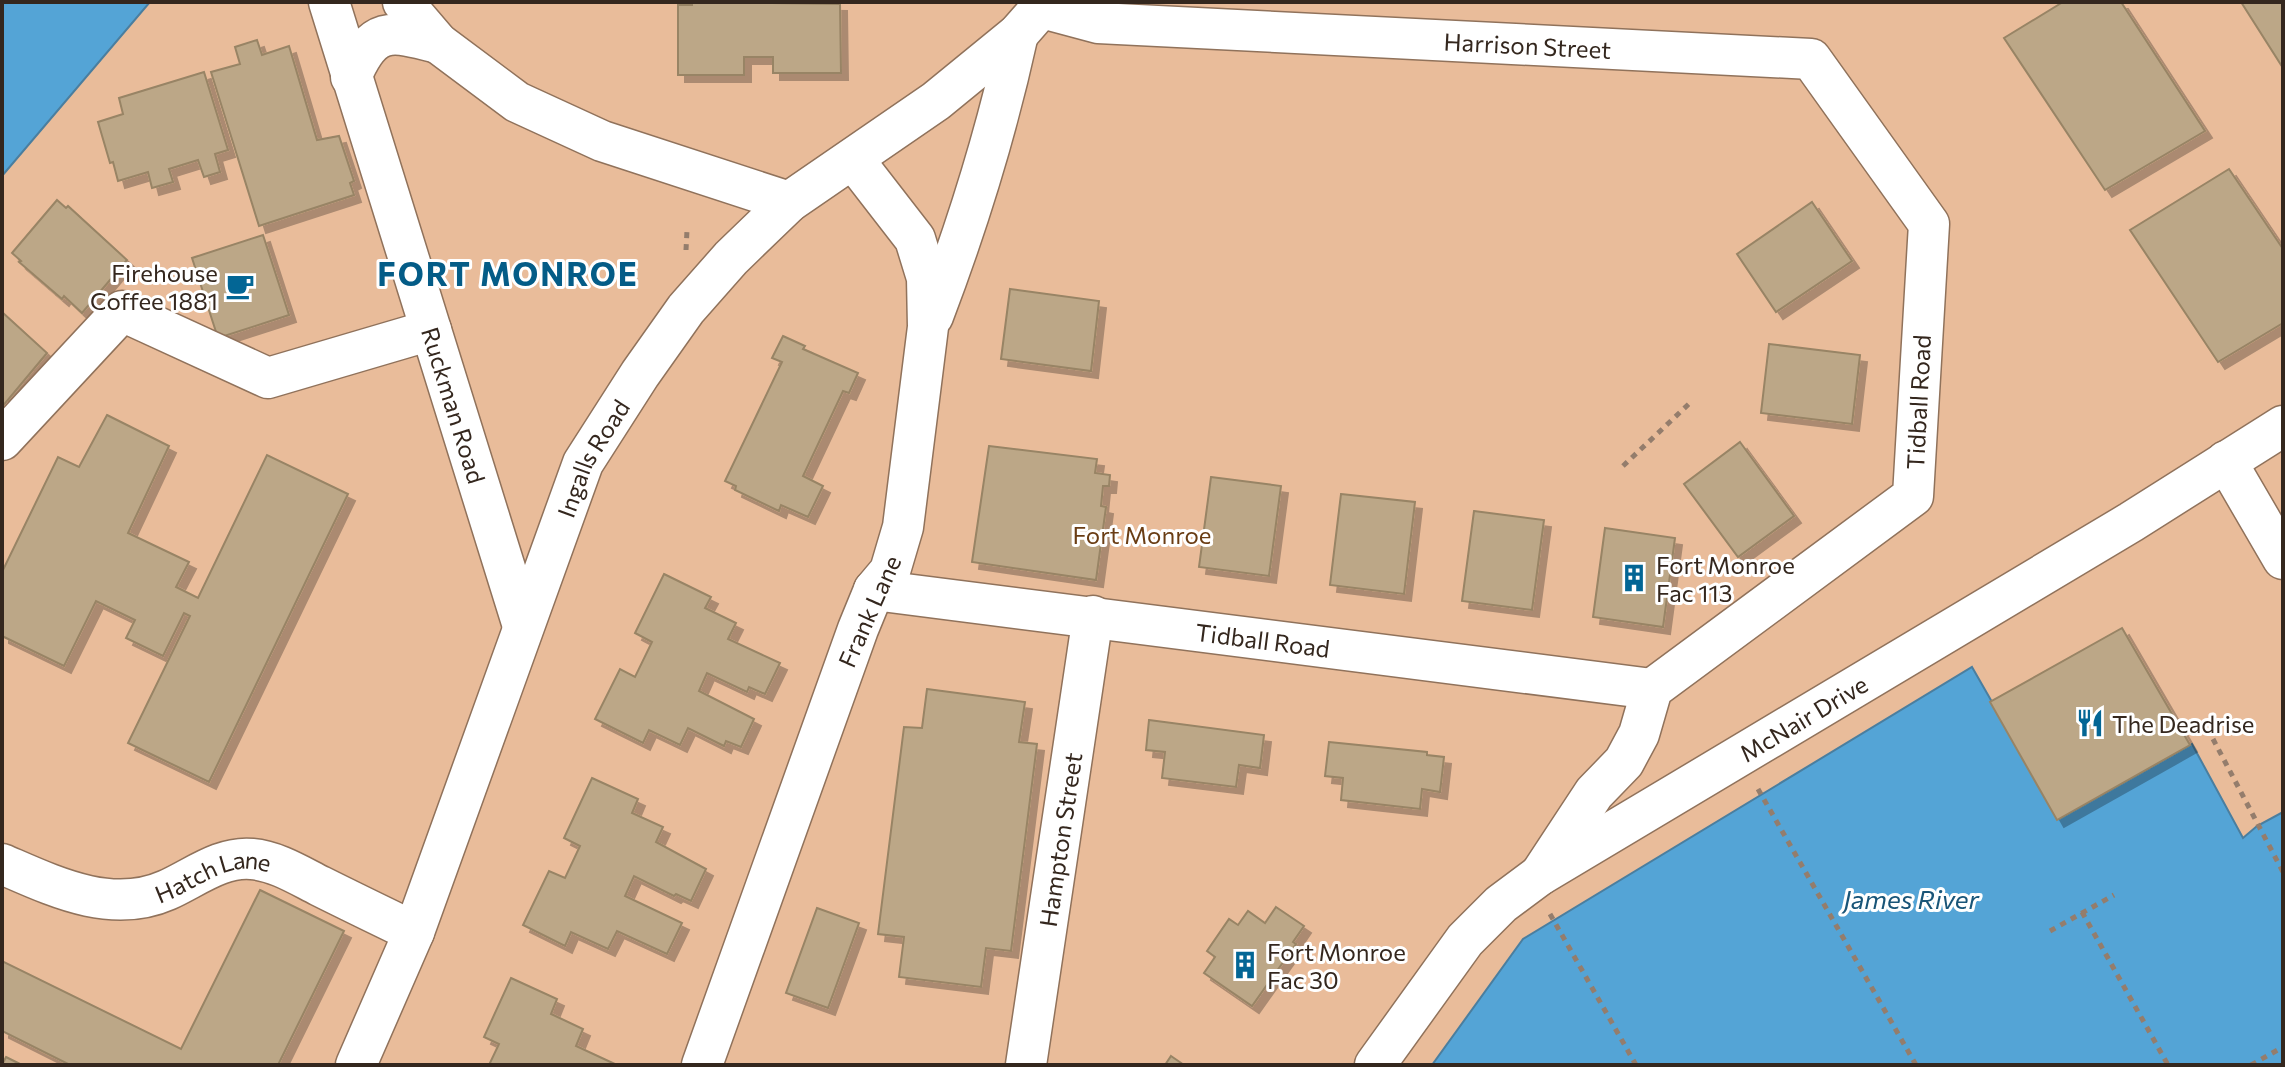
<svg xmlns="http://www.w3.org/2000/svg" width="2285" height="1067" font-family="Commissioner,sans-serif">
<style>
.green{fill:#e9bc9a}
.water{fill:#54a4d6;stroke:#4a7e9f;stroke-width:2}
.building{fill:#bca787;stroke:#988465;stroke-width:2;filter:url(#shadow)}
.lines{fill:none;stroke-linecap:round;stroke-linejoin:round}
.minor-casing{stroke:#90725b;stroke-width:43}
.path{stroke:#947d6c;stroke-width:5;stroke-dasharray:6 6;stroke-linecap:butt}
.minor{stroke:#fff;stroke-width:40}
.labels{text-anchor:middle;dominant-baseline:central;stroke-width:6;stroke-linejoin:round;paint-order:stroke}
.street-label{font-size:24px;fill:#34271e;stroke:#fff}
.poi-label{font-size:24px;fill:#34271e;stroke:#fff;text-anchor:start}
.park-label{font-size:24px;fill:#6a3d14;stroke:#fff}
.water-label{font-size:26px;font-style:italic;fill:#195578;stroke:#fff}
.district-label{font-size:32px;font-weight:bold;letter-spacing:2px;fill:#045c87;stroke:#fff}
</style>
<defs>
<filter id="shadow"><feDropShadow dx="7" dy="7" stdDeviation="0" flood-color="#0004"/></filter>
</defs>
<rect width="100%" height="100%" fill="#fcdbc1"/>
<path class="green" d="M2,2H2283V812L2243,839L2192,744L2060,819L1734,1065H2Z"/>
<g class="water">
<path d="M2,2H150L2,176Z"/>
<path d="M1972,667L2059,819L2192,744L2243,838L2257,826L2283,812V1065H1432L1523,939Z"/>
</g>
<g class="building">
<path d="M692,2L840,4L841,73H773V57H744V75H678V5H692Z"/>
<path d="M2063,2H2121L2205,131L2105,190L2004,38Z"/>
<path d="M2241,2H2283V68Z"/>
<path d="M257,40L262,55L289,46L317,140L339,136L354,181L350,183L354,195L259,226L211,72L240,64L235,47Z"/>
<path d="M204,72L228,150L215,154L220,172L204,177L198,160L169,169L173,182L152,188L148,172L118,181L113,162L110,163L98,122L123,114L119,98Z"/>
<path d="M2229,169L2283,249V323L2218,362L2130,230Z"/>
<path d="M57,200L66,208L68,206L127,260L82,313L64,296L62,299L19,262L21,261L12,253Z"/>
<path d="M1812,202L1852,261L1776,312L1737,254Z"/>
<path d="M263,235L289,315L218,338L192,258Z"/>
<path d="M1010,289L1099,301L1091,371L1001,359Z"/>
<path d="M2,312L47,353L2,407Z"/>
<path d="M783,336L805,346L803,349L858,373L849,393L843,391L803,476L823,486L808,517L781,505L779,511L735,490L736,486L725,481L782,362L772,358Z"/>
<path d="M1769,344L1860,355L1852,424L1761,413Z"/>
<path d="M107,415L169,446L128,533L189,562L176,587L198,598L267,455L348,494L209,782L128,743L190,616L184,613L163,656L126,638L135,620L96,601L64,666L2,636V572L58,457L79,467Z"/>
<path d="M1740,442L1794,516L1738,557L1684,484Z"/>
<path d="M989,446L1097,459L1095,473L1110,475L1109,486H1103L1101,506L1106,507L1096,580L972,562Z"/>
<path d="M1211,477L1281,486L1269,576L1199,567Z"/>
<path d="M1341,494L1415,502L1404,594L1330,585Z"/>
<path d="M1474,511L1544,520L1532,610L1462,601Z"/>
<path d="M1605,528L1675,538L1663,627L1593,617Z"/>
<path d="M664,574L711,597L705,608L736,623L728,639L780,663L765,694L749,687L747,692L707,673L699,691L754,719L741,747L726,741L724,746L688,728L680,745L649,730L643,743L595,719L620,669L635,677L652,642L635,633Z"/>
<path d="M2122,628L2190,745L2057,820L1990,702Z"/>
<path d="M927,689L1025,702L1019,742L1037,744L1011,951L986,948L981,987L899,977L904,937L878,934L904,727L922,728Z"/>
<path d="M1149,720L1264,735L1260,768L1239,765L1236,787L1162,778L1165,752L1146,750Z"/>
<path d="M1329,742L1427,752V755L1444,757L1440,792L1422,789L1420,809L1341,800L1343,778L1325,776Z"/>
<path d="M592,778L638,799L632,813L663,827L656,842L706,869L691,901L676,894L674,896L634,876L625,896L682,923L667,954L617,931L608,949L571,932L565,946L523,925L549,871L565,878L580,846L564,838Z"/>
<path d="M260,890L344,931L278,1065H70L2,1031V961L181,1049Z"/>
<path d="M1276,907L1304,926L1293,942L1296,944L1252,1006L1204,973L1215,957L1207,951L1229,919L1238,925L1248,911L1265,923Z"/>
<path d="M817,908L859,923L828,1008L786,993Z"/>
<path d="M511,978L557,999L551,1014L583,1029L576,1046L617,1065H489L499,1044L484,1037Z"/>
<path d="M1171,1056L1184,1065H1165Z"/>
<path d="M6,1057L22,1065H2Z"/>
</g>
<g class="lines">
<defs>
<g id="minor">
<path id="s1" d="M329,2L523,626"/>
<path d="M403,2L438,43L517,102L602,141L789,202"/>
<path id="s2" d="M1042,8L1098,23L1811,59L1929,224L1913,496L1652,689L1639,734L1624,762L1594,793L1540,875"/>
<path d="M351,77C373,26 389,30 438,43"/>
<path d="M933,316C968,224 997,130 1018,34"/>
<path d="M2,440L122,311L268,378L431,330"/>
<path d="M2226,461L2283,559"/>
<path id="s3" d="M874,590L1652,689"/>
<path id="s4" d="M2,864C53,886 111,915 167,890C194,878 221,856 252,859C276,861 300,876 320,886C352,902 383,917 414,932"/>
<path id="s5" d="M356,1065L414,932L583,463L640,374L686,309L731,258L789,202L936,101L1018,34L1046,2"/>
<path d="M702,1065L858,629L874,590L890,571L903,527L928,327L927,278L915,239L853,159"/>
<path id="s6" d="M1026,1065L1093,616"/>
<path id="s7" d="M1375,1065L1465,940L1501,904L1540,875L2131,522L2283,426"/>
</g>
</defs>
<use href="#minor" class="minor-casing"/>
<g class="path">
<path d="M686,250L687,230"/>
<path d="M1623,466L1692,401"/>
<path d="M2213,739L2283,872"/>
<path d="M1758,789L1916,1065"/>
<path d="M2082,912L2168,1065"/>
<path d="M1550,914L1636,1065"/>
<path d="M2050,931L2114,895"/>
<path d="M2251,1065L2283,1047"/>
</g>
<use href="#minor" class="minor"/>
</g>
<defs>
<symbol id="cafe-bare" viewBox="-9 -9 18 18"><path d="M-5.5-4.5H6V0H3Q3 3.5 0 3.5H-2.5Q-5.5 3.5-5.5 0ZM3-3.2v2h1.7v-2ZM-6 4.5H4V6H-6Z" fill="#036695" stroke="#fff" stroke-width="2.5" paint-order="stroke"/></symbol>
<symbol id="building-bare" viewBox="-9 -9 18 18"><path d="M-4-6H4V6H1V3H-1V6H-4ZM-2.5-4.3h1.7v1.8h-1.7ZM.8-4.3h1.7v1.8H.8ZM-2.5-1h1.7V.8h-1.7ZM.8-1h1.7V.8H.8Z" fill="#036695" stroke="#fff" stroke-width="2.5" paint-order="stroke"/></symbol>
<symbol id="restaurant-bare" viewBox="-9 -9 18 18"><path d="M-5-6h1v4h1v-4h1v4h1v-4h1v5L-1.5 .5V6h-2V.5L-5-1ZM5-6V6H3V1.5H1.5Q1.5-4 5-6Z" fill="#036695" stroke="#fff" stroke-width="2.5" paint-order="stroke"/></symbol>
</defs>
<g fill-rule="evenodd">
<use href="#cafe-bare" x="220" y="266" width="40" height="40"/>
<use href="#building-bare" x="1614" y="558" width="40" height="40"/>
<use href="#restaurant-bare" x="2070" y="703" width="40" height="40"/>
<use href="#building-bare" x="1225" y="945" width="40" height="40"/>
</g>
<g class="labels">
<g class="street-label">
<text stroke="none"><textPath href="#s2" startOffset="488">Harrison Street</textPath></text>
<text transform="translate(1918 402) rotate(-87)">Tidball Road</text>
<text stroke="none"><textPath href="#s1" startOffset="422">Ruckman Road</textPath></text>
<text stroke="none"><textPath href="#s5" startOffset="652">Ingalls Road</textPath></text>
<text transform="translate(869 611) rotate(-66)">Frank Lane</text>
<text stroke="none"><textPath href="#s3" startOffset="392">Tidball Road</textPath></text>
<text stroke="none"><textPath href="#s7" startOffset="560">McNair Drive</textPath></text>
<text stroke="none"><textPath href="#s6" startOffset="228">Hampton Street</textPath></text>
<text stroke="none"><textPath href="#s4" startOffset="222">Hatch Lane</textPath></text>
</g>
<g class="poi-label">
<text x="218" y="272" text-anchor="end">Firehouse<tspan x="218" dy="28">Coffee 1881</tspan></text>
<text x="1656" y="564">Fort Monroe<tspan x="1656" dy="28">Fac 113</tspan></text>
<text x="2112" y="723">The Deadrise</text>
<text x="1267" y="951">Fort Monroe<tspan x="1267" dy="28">Fac 30</tspan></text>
</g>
<g class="park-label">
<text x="1142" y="534">Fort Monroe</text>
</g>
<g class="water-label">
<text x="1911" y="898">James River</text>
</g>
<g class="district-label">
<text x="508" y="273">FORT MONROE</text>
</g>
</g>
<rect width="2285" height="1067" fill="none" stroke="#34271e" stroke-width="8"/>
</svg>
